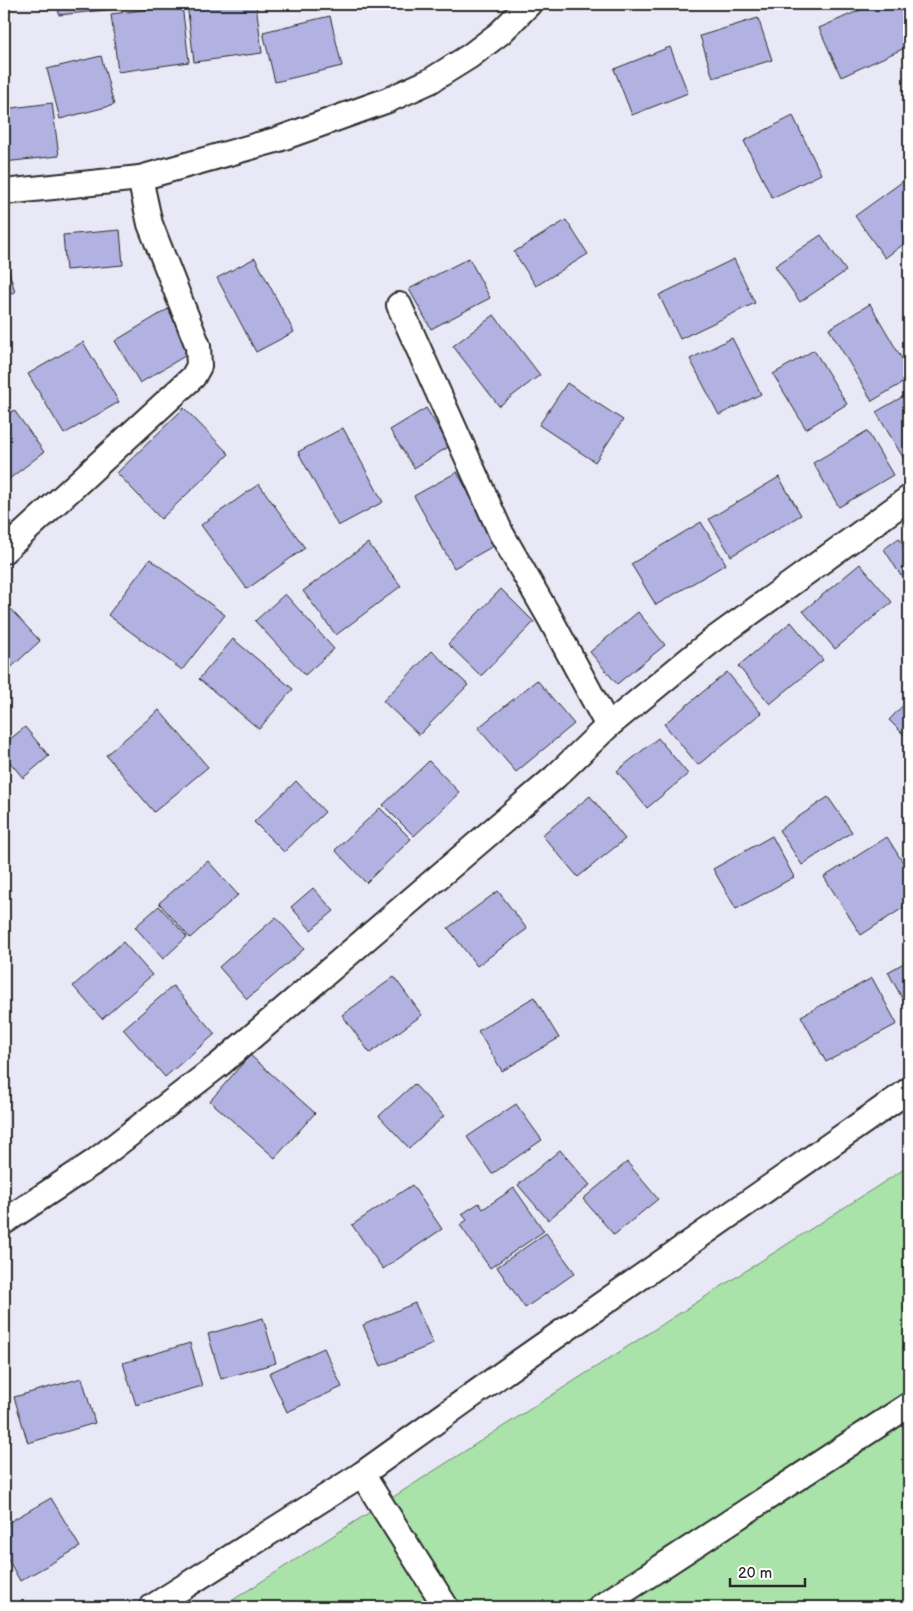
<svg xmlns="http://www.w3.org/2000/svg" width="913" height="1611" font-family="'Balsamiq Sans',sans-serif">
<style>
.green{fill:#a9e3a9;stroke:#6a876a}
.building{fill:#b1b1e2;stroke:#2b2b2b}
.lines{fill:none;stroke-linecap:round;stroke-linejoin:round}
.street-casing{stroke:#2b2b2b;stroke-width:28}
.street{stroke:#fff;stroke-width:24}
</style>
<rect width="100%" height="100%" fill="#e8e8f6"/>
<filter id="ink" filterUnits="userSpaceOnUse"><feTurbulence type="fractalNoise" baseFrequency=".02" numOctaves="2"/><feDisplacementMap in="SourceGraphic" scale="10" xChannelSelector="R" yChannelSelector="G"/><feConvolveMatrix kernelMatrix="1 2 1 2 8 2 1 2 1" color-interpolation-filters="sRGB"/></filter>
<g filter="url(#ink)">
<path class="green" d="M909,1166V1607H222Z"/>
<g class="building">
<path d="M58,4H114L115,9L59,15Z"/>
<path d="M187,4H256L262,53L194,62Z"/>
<path d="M874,4H899L909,25V46L841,77L819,28Z"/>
<path d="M182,5L189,62L118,72L111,14Z"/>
<path d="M330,16L342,66L275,82L263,32Z"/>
<path d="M758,18L772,60L713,78L700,36Z"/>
<path d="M670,47L688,93L632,115L614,69Z"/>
<path d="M101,56L114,105L60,119L47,69Z"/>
<path d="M52,103L59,156L4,162V109Z"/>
<path d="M793,116L821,174L772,198L744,141Z"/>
<path d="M909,177V240L885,258L855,216Z"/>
<path d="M566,220L588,254L536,286L514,252Z"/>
<path d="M120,230L123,265L66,270L63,235Z"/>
<path d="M821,235L846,271L800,302L775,266Z"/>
<path d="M4,254L15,292L4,295Z"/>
<path d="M255,258L294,332L256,352L217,278Z"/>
<path d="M469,258L490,298L431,329L409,289Z"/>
<path d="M734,259L755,303L680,339L659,295Z"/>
<path d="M870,304L909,371V379L872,401L829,329Z"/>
<path d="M168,309L193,351L140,383L115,341Z"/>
<path d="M494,315L540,375L499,406L453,346Z"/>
<path d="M732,338L761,394L719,415L690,359Z"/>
<path d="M83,342L119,402L64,434L28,374Z"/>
<path d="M814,350L847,404L806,429L773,374Z"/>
<path d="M567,383L623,420L595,462L539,425Z"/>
<path d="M909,393V457L904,459L876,412Z"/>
<path d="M184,408L229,454L161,519L117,473Z"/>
<path d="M426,408L450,446L414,468L390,430Z"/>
<path d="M14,410L44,452L4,483V417Z"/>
<path d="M343,428L383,502L338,526L298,452Z"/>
<path d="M867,431L893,475L839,507L813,463Z"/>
<path d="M457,472L497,544L454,568L414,496Z"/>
<path d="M779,477L801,515L731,556L709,519Z"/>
<path d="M259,484L305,548L247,589L201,525Z"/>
<path d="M701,522L726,564L656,605L631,564Z"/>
<path d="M899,538L909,554V570L901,576L884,549Z"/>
<path d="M368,543L401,586L336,635L303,591Z"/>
<path d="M150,559L225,615L182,670L108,615Z"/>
<path d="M860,564L892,602L835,649L803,611Z"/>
<path d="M501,589L534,622L481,676L448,644Z"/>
<path d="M285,594L334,649L305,675L255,621Z"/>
<path d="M4,602L40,641L4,674Z"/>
<path d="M638,612L665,645L617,684L590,652Z"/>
<path d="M791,622L823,660L770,704L738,666Z"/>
<path d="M233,639L293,689L259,729L199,679Z"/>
<path d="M432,651L468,685L419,735L383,701Z"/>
<path d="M727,672L761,713L698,765L664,724Z"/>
<path d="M537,680L574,724L516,772L478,728Z"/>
<path d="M909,699V740L889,720Z"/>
<path d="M159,710L208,767L154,812L106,755Z"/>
<path d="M25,727L49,756L23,778L4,755V744Z"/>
<path d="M658,738L688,774L647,808L617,771Z"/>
<path d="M429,761L460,793L414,836L383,805Z"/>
<path d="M296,781L325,812L284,852L254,822Z"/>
<path d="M590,796L625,839L578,877L542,835Z"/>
<path d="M828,797L852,832L802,865L779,830Z"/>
<path d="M380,808L411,839L366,883L335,850Z"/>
<path d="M772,836L794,877L736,909L713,869Z"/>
<path d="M887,837L909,872V904L861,935L824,877Z"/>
<path d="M208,861L238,895L190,938L159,903Z"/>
<path d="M313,888L334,911L311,930L291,907Z"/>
<path d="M498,891L527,929L477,966L448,928Z"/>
<path d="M159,906L187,937L163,959L135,927Z"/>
<path d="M276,917L304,949L247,999L219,967Z"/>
<path d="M123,942L152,975L102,1019L73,986Z"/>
<path d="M909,960V1011L888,972Z"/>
<path d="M394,977L422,1015L370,1053L342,1015Z"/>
<path d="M872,978L897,1024L826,1062L801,1016Z"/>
<path d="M173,986L215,1034L165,1077L123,1029Z"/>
<path d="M534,997L559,1038L502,1071L478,1031Z"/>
<path d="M250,1055L315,1113L275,1158L210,1101Z"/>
<path d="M414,1084L444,1116L409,1148L379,1116Z"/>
<path d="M516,1104L542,1140L492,1174L467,1137Z"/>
<path d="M560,1150L590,1185L548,1220L518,1185Z"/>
<path d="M627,1162L658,1199L614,1235L583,1199Z"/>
<path d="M412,1185L442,1229L383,1269L352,1225Z"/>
<path d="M514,1188L544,1231L490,1268L460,1225L467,1220L462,1214L479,1203L483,1209Z"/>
<path d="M546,1233L575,1273L525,1308L497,1267Z"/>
<path d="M415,1303L433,1344L381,1366L363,1325Z"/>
<path d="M263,1318L276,1363L221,1379L208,1334Z"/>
<path d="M190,1343L202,1386L136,1405L123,1363Z"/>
<path d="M324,1348L342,1387L287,1412L269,1373Z"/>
<path d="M82,1378L95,1423L28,1443L14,1397Z"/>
<path d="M51,1498L80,1547L20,1581L4,1552V1525Z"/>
</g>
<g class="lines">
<defs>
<g id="street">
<path d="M4,192L140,178L276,140L388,100L430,81L470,56L500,33L529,4"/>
<path d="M399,305L501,533L551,620L608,726"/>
<path d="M4,551L193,377L199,366L198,346L150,224L140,178"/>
<path d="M4,1222L94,1162L220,1064L555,777L608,726L709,643L909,498"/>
<path d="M362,1474L446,1607"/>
<path d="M152,1607L362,1474L519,1362L909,1090"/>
<path d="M600,1607L909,1405"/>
</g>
</defs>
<use href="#street" class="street-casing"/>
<use href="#street" class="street"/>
</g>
</g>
<rect width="913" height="1611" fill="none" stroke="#fff" stroke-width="20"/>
<rect x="10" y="10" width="893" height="1591" fill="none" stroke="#2b2b2b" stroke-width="2" filter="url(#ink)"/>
<path d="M730 1578v8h75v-8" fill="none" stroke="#2b2b2b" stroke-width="2.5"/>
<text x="738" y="1578" font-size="15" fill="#2b2b2b" stroke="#ffffff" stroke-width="4" paint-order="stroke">20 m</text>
</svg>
